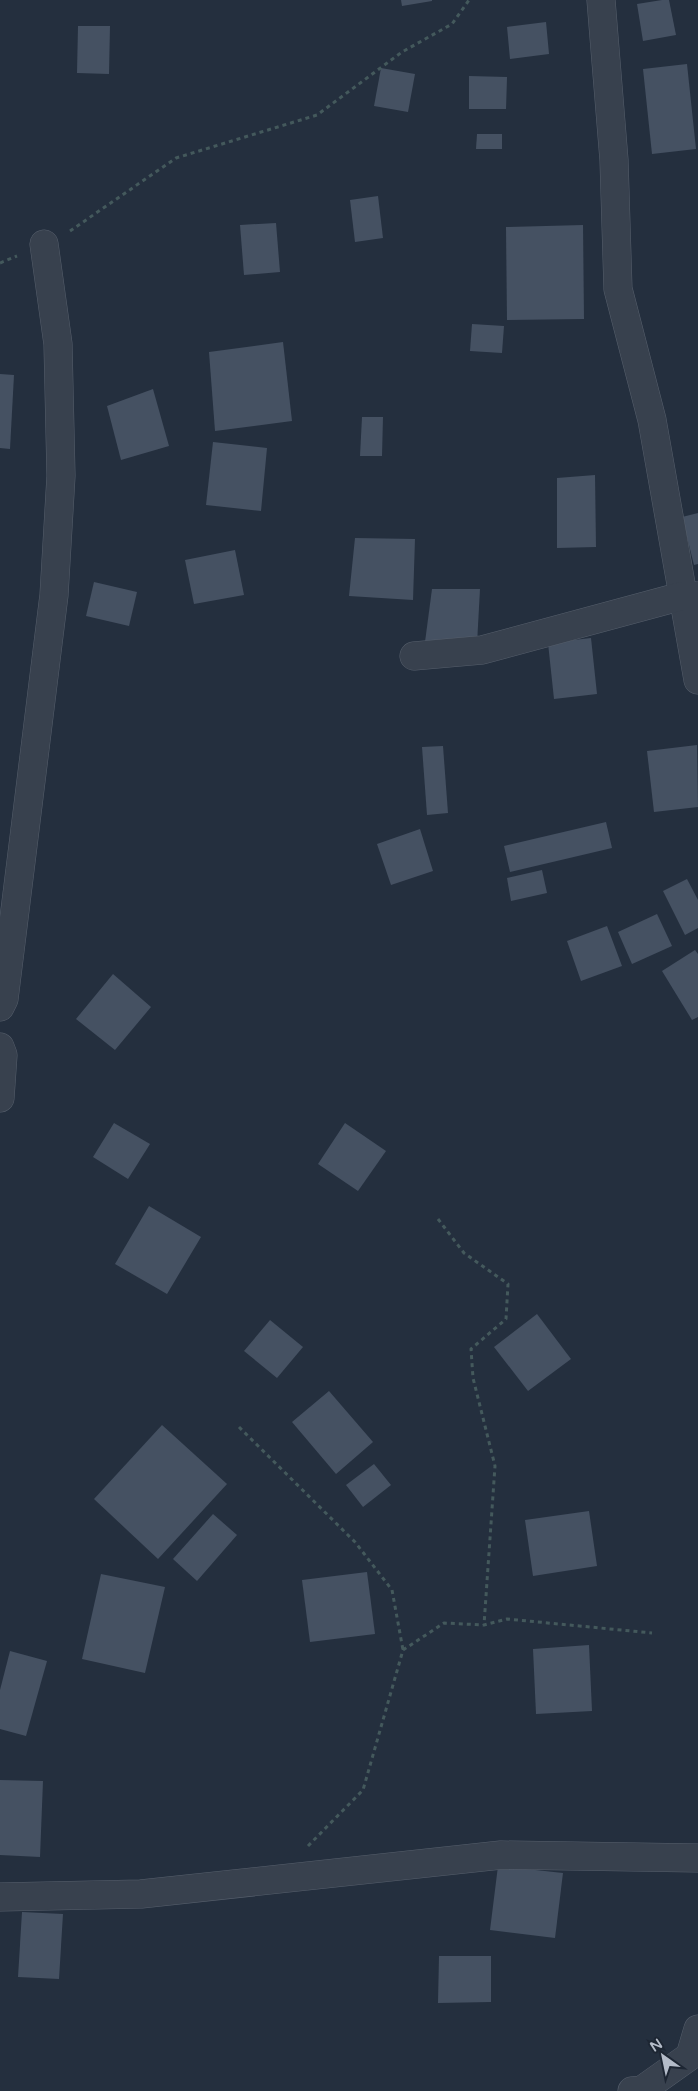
<svg xmlns="http://www.w3.org/2000/svg" width="698" height="2091" font-family="'Varela Round',sans-serif">
<style>
.building{fill:#455162}
.lines{fill:none;stroke-linecap:round;stroke-linejoin:round}
.minor-casing{stroke:#565f6c;stroke-width:29}
.path{stroke:#44595c;stroke-width:3;stroke-dasharray:4 4;stroke-linecap:butt}
.minor{stroke:#38414e;stroke-width:28}
</style>
<rect width="100%" height="100%" fill="#242f3e"/>
<g class="building">
<path d="M401,0H432V1L402,6Z"/>
<path d="M662,0H669L676,35L643,41L637,4Z"/>
<path d="M546,22L549,54L510,59L507,27Z"/>
<path d="M78,26H110L109,74L77,73Z"/>
<path d="M687,64L696,149L652,154L643,69Z"/>
<path d="M381,68L415,74L408,112L374,106Z"/>
<path d="M469,76L507,77L506,109H469Z"/>
<path d="M477,134H502V149H476Z"/>
<path d="M378,196L383,238L355,242L350,200Z"/>
<path d="M276,223L280,272L244,275L240,225Z"/>
<path d="M583,225L584,319L507,320L506,227Z"/>
<path d="M472,324L504,326L502,353L470,351Z"/>
<path d="M283,342L292,421L215,431L209,352Z"/>
<path d="M0,374L14,375L10,449L0,448Z"/>
<path d="M153,389L169,446L121,460L107,406Z"/>
<path d="M362,417H383L382,456H360Z"/>
<path d="M213,442L267,448L261,511L206,505Z"/>
<path d="M595,475L596,547L557,548V478Z"/>
<path d="M698,513V564L694,565L682,517Z"/>
<path d="M355,538L415,539L413,600L349,596Z"/>
<path d="M235,550L244,595L194,604L185,560Z"/>
<path d="M94,582L137,592L129,626L86,616Z"/>
<path d="M432,589H480L477,644L425,642Z"/>
<path d="M591,638L597,694L554,699L548,643Z"/>
<path d="M697,745L698,807L654,812L647,751Z"/>
<path d="M443,746L448,813L427,815L422,747Z"/>
<path d="M606,822L612,848L510,872L504,846Z"/>
<path d="M420,829L433,871L391,885L377,844Z"/>
<path d="M542,870L547,893L511,901L507,878Z"/>
<path d="M687,879L698,900V928L685,935L663,891Z"/>
<path d="M657,914L672,946L632,964L618,932Z"/>
<path d="M607,926L622,966L581,981L567,941Z"/>
<path d="M695,950L698,954V1017L692,1020L662,971Z"/>
<path d="M113,974L151,1007L115,1050L76,1019Z"/>
<path d="M114,1123L150,1144L128,1179L93,1157Z"/>
<path d="M345,1123L386,1151L358,1191L318,1164Z"/>
<path d="M149,1206L201,1237L167,1294L115,1264Z"/>
<path d="M537,1314L571,1359L528,1391L494,1347Z"/>
<path d="M270,1320L303,1347L277,1378L244,1351Z"/>
<path d="M329,1391L373,1442L336,1474L292,1422Z"/>
<path d="M162,1425L227,1484L158,1559L94,1499Z"/>
<path d="M374,1464L391,1485L363,1507L346,1485Z"/>
<path d="M589,1511L597,1566L533,1576L525,1520Z"/>
<path d="M213,1514L237,1535L197,1581L173,1559Z"/>
<path d="M367,1572L375,1634L310,1642L302,1580Z"/>
<path d="M101,1574L165,1587L145,1673L82,1659Z"/>
<path d="M589,1645L592,1711L536,1714L533,1649Z"/>
<path d="M10,1651L47,1661L26,1736L0,1729V1690Z"/>
<path d="M0,1780L43,1781L40,1857L0,1855Z"/>
<path d="M498,1866L563,1873L555,1938L490,1930Z"/>
<path d="M22,1912L63,1914L59,1979L18,1977Z"/>
<path d="M439,1956H491V2002L438,2003Z"/>
</g>
<g class="lines">
<defs>
<g id="minor">
<path d="M601,0L614,160L618,289L652,420L698,680"/>
<path d="M414,656L482,650L682,596H698"/>
<path d="M0,1007L4,999L54,595L61,476L58,344L44,244"/>
<path d="M0,1047L3,1055L0,1098"/>
<path d="M0,1897L141,1894L501,1855L698,1858"/>
<path d="M632,2091L642,2090L690,2056L698,2029"/>
</g>
</defs>
<use href="#minor" class="minor-casing"/>
<g class="path">
<path d="M70,231L176,158L317,115L402,52L452,24L469,0"/>
<path d="M0,263L17,256"/>
<path d="M438,1219L464,1253L508,1284L506,1319L471,1349L473,1378L495,1466L484,1625"/>
<path d="M239,1427L355,1542L392,1590L403,1650"/>
<path d="M308,1846L363,1790L403,1650L444,1623L484,1625L507,1619L652,1633"/>
</g>
<use href="#minor" class="minor"/>
</g>
<g transform="translate(663 2056) rotate(327)" stroke="#1d2633" stroke-width="4" paint-order="stroke">
<path d="M0-4L9 19L0 12L-9 19Z" fill="#b4bcc9"/>
<text y="-8" font-size="14" font-weight="bold" text-anchor="middle" fill="#b4bcc9">N</text>
</g>
</svg>
